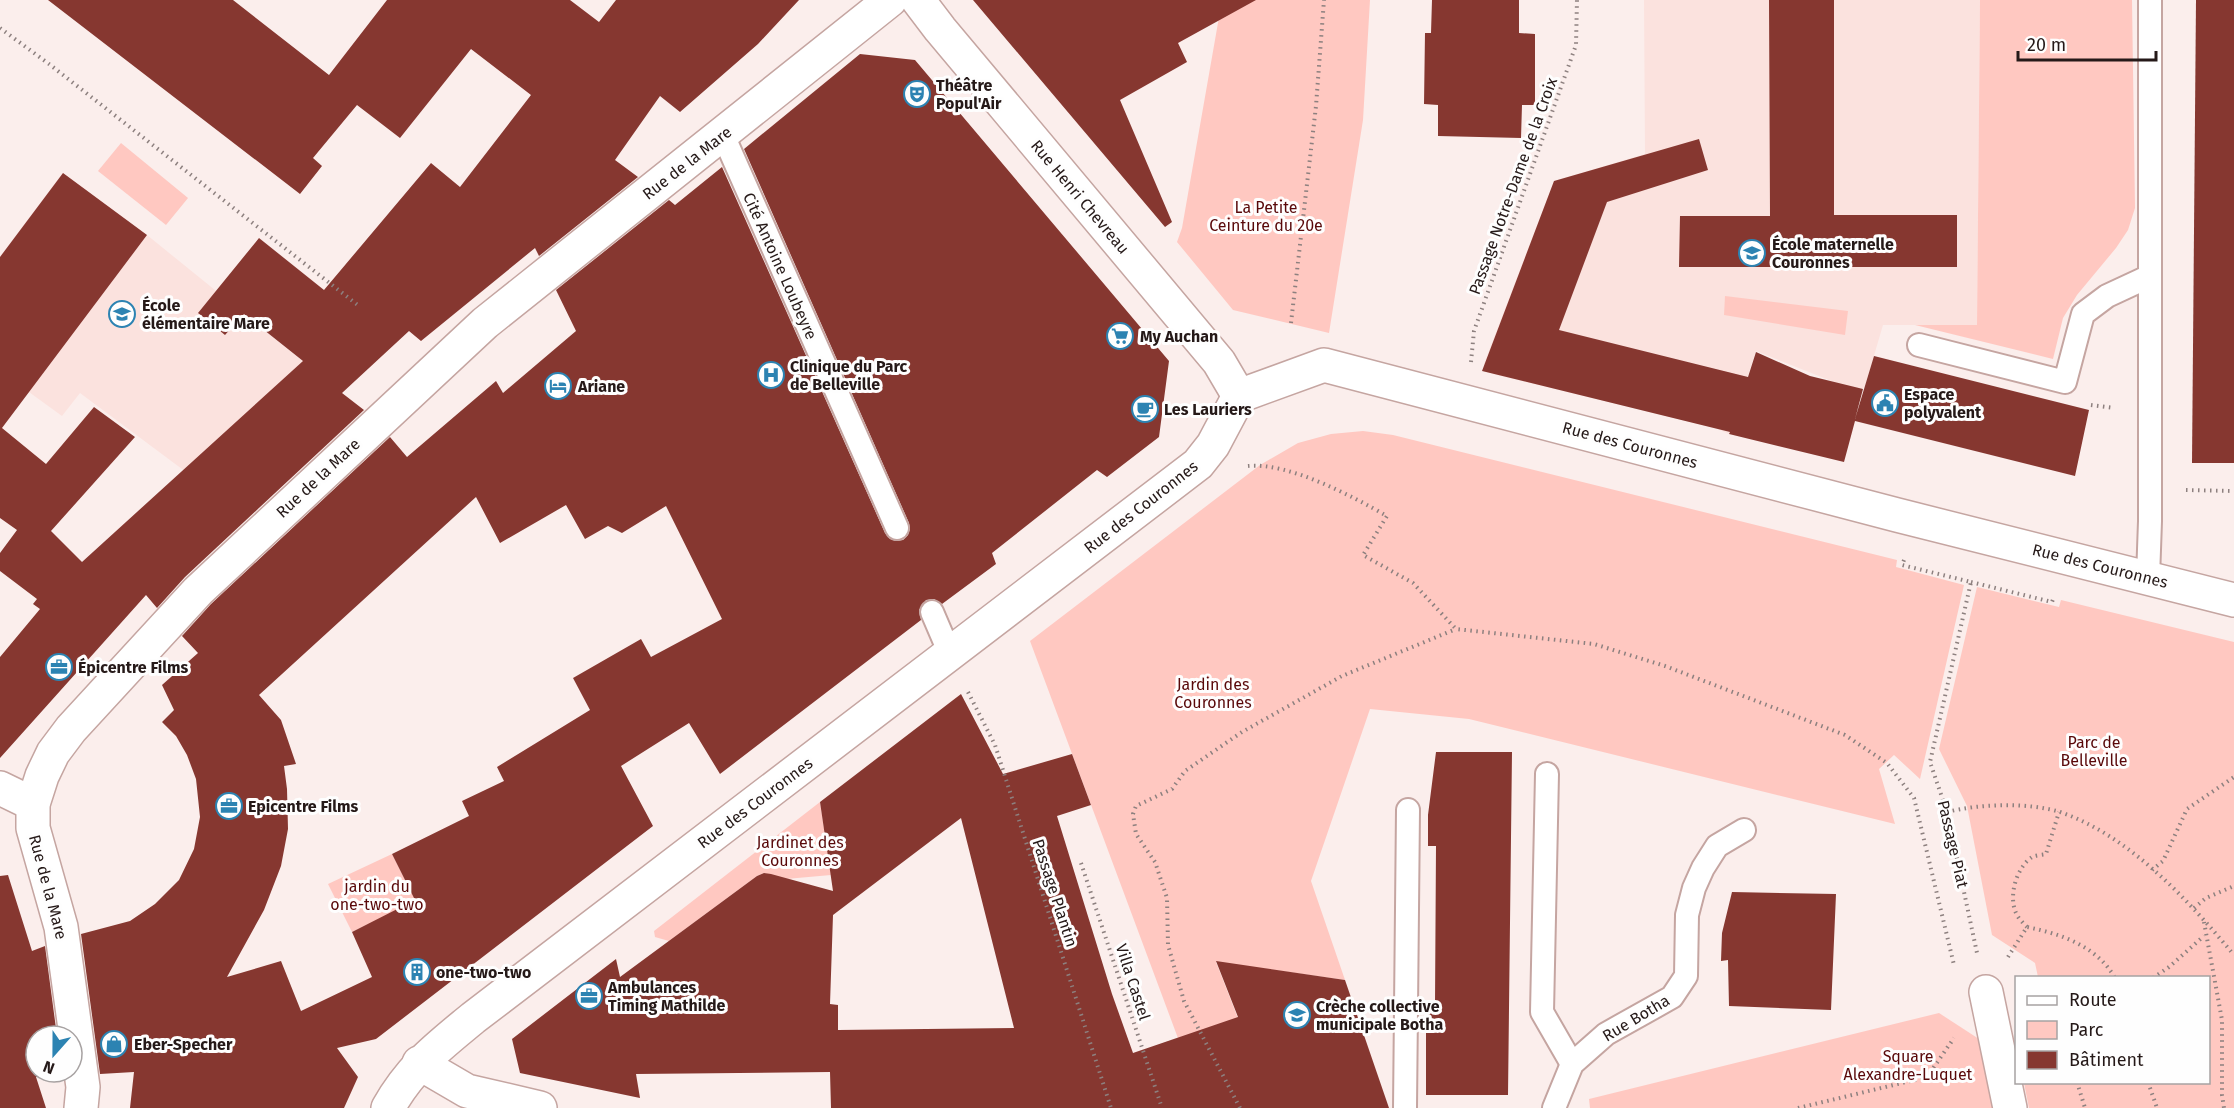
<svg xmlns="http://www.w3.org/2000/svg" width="2234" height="1108" font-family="'Fira Sans',sans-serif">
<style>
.built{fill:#fbe2de}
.green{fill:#ffc8c1}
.building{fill:#863730;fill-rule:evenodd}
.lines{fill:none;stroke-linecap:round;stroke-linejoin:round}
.lane-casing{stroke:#c5a5a1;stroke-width:26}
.street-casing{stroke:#c5a5a1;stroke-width:36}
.path{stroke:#8d807f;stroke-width:4;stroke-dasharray:1.5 4.5;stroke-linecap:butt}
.lane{stroke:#fff;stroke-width:22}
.street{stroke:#fff;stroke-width:33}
.labels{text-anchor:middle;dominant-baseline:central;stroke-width:6;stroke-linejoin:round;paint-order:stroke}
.poi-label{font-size:16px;font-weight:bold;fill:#251918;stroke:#fefefe;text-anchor:start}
.street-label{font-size:16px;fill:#251918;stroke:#fefefe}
.park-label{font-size:16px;fill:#590809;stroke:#fefefe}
</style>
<rect width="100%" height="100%" fill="#fbeeec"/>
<g class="built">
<path d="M1644,0H1980L1977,325H1883L1865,386L1862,389L1839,384L1756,351L1729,434L1715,428L1493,374L1484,364L1490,348L1554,181L1645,154Z"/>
<path d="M63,173L147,235L353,402L237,510L80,393L62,416L0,371V257Z"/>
</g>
<g class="green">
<path d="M1222,0H1370L1363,120L1329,333L1233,310L1177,242L1182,228Z"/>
<path d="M1980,0H2132L2135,208L2128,230L2116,248L2077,295L2063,318L2053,359L1915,325H1977Z"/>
<path d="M121,143L188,198L166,225L98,171Z"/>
<path d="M1725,296L1848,311L1845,335L1724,315Z"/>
<path d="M1363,431L1393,435L1897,560L1896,567L1964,585L1920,779L1894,755L1879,769L1895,824L1469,719L1370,709L1311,881L1345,980L1216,962L1273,1108H1204L1030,641L1260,465L1298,443L1331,434Z"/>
<path d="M1977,587L2059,607L2061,600L2234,642V1108H2029L2024,1083L2208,1082V978L2038,977L2035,963L1992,935L1967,806L1939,749Z"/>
<path d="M820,802L831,875L786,879L764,873L757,876L669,941L655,937L654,931Z"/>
<path d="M392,854L412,894L449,900L366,925L352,932L328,884Z"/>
<path d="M1939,1013L1979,1039L1994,1108H1590L1589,1099Z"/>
</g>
<g class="building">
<path d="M48,0H233L329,75L387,0H570L599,22L616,0H799L758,44L680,112L660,96L615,160L638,177L539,256L535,248L421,341L409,331L342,393L364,410L185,577L157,608L146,595L0,758V657L40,609L33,604L37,599L0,571V553L17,530L0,518V257L63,173L147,235L2,428L46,464L94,407L135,437L51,531L82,562L303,361L244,314L225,335L198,313L259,238L324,290L431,163L460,187L531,95L471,49L400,138L357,105L313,158L322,166L300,194Z"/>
<path d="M973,0H1256L1178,43L1187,62L1120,100L1172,222L1165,227Z"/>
<path d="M1432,0H1519V33L1535,34V105H1522L1521,138L1438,136V105L1424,104L1425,33H1431Z"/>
<path d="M1769,0H1834V215H1957V267H1679L1680,216H1770Z"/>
<path d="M2196,0H2234V463H2192Z"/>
<path d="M860,54L915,60L1169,361L1159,437L1107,477L1097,470L992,553L996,564L942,604L934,599L926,600L919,610L921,620L720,774L689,723L621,766L653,826L376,1039L337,1048L358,1077L344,1108H130L134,1072L100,1074L81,934L130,921L155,904L179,880L194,849L200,817L196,779L187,755L176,736L162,722L174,710L162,685L198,653L182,636L211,604L390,437L407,457L496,381L503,393L576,331L556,290L669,200L675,205L722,167L885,533L890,539L896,541L903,540L908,535L910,529L909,523L744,149ZM476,497L500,543L566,505L585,539L608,526L622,533L666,506L722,619L651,657L641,639L573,678L590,710L497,767L504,781L462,801L469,816L392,854L415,900L352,932L372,977L301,1011L281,961L227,977L264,910L281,866L288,829L287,789L284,766L296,764L281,720L259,695Z"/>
<path d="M1699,139L1708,170L1607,202L1559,330L1748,377L1756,352L1810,376L1863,389L1855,419L1874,356L2089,410L2075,476L1855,421L1844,462L1729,434L1730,432L1482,371L1554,181Z"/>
<path d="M961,694L1003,774L1072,754L1091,805L1057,816L1112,994L1133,1053L1238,1017L1216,961L1345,980L1389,1108H831L830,1072L636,1074L640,1098L520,1073L512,1039L616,959L620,977L757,876L764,873L771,874L833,891L820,802ZM961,818L1014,1028L838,1030V1005L830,1004L833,915Z"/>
<path d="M1436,752H1512L1508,1095H1426V1002L1435,1003L1436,846H1428V815Z"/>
<path d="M8,875L32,951L45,946L57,1036H36V1072H62L63,1076L36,1077L46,1108H0V876Z"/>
<path d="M1732,892L1836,894L1831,1010L1729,1006L1728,960L1721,961L1722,933Z"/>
</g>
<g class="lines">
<defs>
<g id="lane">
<path d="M723,135L897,528"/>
<path d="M1919,345L2065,382L2083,314L2107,296L2150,276"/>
<path d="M2148,578L2150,521V0"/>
<path d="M932,612L950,654"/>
<path d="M1547,774L1542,1012L1572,1064"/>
<path d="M1405,1108L1408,810"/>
<path d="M1554,1108L1572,1064L1606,1034L1672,997L1686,976L1687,915L1694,888L1703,868L1717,846L1744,830"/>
</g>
<g id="street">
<path d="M918,0L940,29L1219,362L1239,396"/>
<path d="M0,788L33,804"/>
<path d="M1986,992L2010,1108"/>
<path d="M419,1063L467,1091L540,1108"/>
<path d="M81,1108L83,1087L61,927L33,828V804L42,776L53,753L71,729L198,591L485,323L890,0"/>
<path d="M388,1108C411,1067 438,1047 473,1018L1198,464L1213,445L1239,396L1324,365L1897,515L2234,600"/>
</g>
</defs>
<use href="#lane" class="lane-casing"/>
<use href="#street" class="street-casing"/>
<g class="path">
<path d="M0,28L49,64L359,306"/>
<path d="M1291,323L1316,106L1324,0"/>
<path d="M1471,362L1474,331L1576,45L1577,0"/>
<path d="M2091,405L2114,408"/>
<path d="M1248,466C1288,462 1352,496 1387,516L1363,555L1413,583L1456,629L1594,644L1665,666L1845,735L1887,763L1914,798L1954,965"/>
<path d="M2186,490L2234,491"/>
<path d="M1904,560L1902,565L1971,582L1930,762L1947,812L1977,953"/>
<path d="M1971,582L2052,602L2054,597"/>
<path d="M968,692L995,745L1111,1108"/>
<path d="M1947,812C1978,804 2028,802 2060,812C2130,836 2188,900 2234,955"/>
<path d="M1081,863L1162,1108"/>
<path d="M2152,870L2163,861L2187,809L2234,777"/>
<path d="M2194,908L2206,898L2234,886"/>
<path d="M2204,922L2222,1020V1095L2224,1108"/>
<path d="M2027,927C2023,923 2018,918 2016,913C2008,895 2017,867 2032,857C2036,855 2042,855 2046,854L2059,812"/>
<path d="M2008,957L2027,927C2061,934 2097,946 2115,978"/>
<path d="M2153,978L2169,967L2204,936"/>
<path d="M2077,1082L2085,1108"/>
<path d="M2148,1082L2157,1108"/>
<path d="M1240,1108L1184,1001L1168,945L1167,898L1155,862L1136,834L1133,814L1136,806L1172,789L1185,771L1242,732L1342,676L1456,629"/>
<path d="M1798,1108L1927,1077L1954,1038"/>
</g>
<use href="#lane" class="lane"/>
<use href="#street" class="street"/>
</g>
<defs>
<symbol id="theatre-ring" viewBox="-11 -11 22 22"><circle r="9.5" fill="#fefefe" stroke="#2c83b2" stroke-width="1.5"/><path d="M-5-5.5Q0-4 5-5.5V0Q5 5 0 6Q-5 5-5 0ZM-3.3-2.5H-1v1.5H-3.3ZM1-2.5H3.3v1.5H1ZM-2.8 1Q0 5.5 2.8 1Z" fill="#2c83b2"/></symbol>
<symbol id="school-ring" viewBox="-11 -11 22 22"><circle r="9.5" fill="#fefefe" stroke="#2c83b2" stroke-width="1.5"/><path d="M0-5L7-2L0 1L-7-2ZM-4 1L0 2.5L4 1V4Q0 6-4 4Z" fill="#2c83b2"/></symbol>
<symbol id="supermarket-ring" viewBox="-11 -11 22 22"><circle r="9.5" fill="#fefefe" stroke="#2c83b2" stroke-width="1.5"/><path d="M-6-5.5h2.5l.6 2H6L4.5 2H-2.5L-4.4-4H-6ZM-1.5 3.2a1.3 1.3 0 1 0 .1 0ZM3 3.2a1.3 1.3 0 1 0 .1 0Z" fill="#2c83b2"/></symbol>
<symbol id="hospital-ring" viewBox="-11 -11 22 22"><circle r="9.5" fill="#fefefe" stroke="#2c83b2" stroke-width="1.5"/><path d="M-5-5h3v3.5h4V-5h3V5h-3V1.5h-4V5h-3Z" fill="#2c83b2"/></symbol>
<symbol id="hotel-ring" viewBox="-11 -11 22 22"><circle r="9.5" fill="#fefefe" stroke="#2c83b2" stroke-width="1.5"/><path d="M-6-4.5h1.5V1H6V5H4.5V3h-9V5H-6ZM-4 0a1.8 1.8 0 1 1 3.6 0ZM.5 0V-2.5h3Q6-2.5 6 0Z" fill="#2c83b2"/></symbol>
<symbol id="civic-ring" viewBox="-11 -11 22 22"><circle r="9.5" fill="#fefefe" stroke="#2c83b2" stroke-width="1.5"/><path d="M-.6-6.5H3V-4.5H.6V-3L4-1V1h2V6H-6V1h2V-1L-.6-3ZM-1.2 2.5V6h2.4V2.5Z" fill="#2c83b2"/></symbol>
<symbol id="cafe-ring" viewBox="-11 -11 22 22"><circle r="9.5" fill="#fefefe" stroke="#2c83b2" stroke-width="1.5"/><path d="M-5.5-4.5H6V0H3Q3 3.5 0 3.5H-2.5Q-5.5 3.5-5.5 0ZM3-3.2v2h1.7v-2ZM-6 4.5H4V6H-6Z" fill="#2c83b2"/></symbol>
<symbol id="office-ring" viewBox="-11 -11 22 22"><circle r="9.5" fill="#fefefe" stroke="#2c83b2" stroke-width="1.5"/><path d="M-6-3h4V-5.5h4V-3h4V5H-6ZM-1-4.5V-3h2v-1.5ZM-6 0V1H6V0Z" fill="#2c83b2"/></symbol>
<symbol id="building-ring" viewBox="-11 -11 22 22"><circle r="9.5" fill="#fefefe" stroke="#2c83b2" stroke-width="1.5"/><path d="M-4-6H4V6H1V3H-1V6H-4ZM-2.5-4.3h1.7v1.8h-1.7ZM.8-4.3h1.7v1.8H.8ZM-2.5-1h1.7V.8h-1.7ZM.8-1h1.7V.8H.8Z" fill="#2c83b2"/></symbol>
<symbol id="shop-ring" viewBox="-11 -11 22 22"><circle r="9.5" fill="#fefefe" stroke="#2c83b2" stroke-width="1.5"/><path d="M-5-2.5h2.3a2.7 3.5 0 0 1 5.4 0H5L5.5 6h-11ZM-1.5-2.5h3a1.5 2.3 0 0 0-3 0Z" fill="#2c83b2"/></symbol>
</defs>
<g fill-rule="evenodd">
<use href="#theatre-ring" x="902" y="79" width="30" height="30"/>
<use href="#school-ring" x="1737" y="238" width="30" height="30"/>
<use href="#school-ring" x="107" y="299" width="30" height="30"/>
<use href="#supermarket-ring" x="1105" y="321" width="30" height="30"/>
<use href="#hospital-ring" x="756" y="360" width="30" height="30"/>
<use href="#hotel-ring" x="543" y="371" width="30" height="30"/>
<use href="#civic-ring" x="1870" y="388" width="30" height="30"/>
<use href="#cafe-ring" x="1130" y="394" width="30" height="30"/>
<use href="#office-ring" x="44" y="652" width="30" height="30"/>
<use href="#office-ring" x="214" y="791" width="30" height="30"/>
<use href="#building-ring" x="402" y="957" width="30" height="30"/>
<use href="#office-ring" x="574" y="981" width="30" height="30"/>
<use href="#school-ring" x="1282" y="1000" width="30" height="30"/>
<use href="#shop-ring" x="99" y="1029" width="30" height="30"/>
</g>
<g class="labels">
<g class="poi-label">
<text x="936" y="85">Théâtre<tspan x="936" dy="18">Popul'Air</tspan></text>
<text x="1772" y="244">École maternelle<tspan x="1772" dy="18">Couronnes</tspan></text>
<text x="142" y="305">École<tspan x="142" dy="18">élémentaire Mare</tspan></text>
<text x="1140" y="336">My Auchan</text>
<text x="790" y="366">Clinique du Parc<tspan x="790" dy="18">de Belleville</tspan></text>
<text x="578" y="386">Ariane</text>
<text x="1904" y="394">Espace<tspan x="1904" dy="18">polyvalent</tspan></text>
<text x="1164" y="409">Les Lauriers</text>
<text x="78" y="667">Épicentre Films</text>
<text x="248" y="806">Epicentre Films</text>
<text x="436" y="972">one-two-two</text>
<text x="608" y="987">Ambulances<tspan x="608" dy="18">Timing Mathilde</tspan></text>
<text x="1316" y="1006">Crèche collective<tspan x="1316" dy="18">municipale Botha</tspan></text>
<text x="134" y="1044">Eber-Specher</text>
</g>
<g class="street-label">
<text transform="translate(687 163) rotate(-38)">Rue de la Mare</text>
<text transform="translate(1513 186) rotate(-70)">Passage Notre-Dame de la Croix</text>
<text transform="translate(1080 197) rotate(50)">Rue Henri Chevreau</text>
<text transform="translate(780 266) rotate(66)">Cité Antoine Loubeyre</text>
<text transform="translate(1630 445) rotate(15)">Rue des Couronnes</text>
<text transform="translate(318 478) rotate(-43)">Rue de la Mare</text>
<text transform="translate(1141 507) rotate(-38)">Rue des Couronnes</text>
<text transform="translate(2100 566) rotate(14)">Rue des Couronnes</text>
<text transform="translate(755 803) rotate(-37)">Rue des Couronnes</text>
<text transform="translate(1953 844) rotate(77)">Passage Piat</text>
<text transform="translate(48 887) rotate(75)">Rue de la Mare</text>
<text transform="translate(1055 893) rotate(72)">Passage Plantin</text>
<text transform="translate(1133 982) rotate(72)">Villa Castel</text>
<text transform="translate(1636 1018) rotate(-31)">Rue Botha</text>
</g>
<g class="park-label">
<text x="1266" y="207">La Petite<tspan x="1266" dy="18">Ceinture du 20e</tspan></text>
<text x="1213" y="684">Jardin des<tspan x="1213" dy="18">Couronnes</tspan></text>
<text x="2094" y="742">Parc de<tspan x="2094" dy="18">Belleville</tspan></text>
<text x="800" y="842">Jardinet des<tspan x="800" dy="18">Couronnes</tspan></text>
<text x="377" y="886">jardin du<tspan x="377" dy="18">one-two-two</tspan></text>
<text x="1908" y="1056">Square<tspan x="1908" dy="18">Alexandre-Luquet</tspan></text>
</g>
</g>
<rect x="2015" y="976" width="195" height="108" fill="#fefefe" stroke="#a7a2a2" stroke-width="1.5"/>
<rect x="2027" y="996" width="30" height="9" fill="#ffffff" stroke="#a7a2a2" stroke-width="1.5"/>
<text x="2069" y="1006" font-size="18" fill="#251918">Route</text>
<rect x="2027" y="1021" width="30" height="18" fill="#ffc8c1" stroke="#a7a2a2" stroke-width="1.5"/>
<text x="2069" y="1036" font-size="18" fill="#251918">Parc</text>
<rect x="2027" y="1051" width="30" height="18" fill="#863730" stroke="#a7a2a2" stroke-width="1.5"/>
<text x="2069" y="1066" font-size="18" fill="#251918">Bâtiment</text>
<g transform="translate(54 1054) rotate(201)"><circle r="28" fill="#fefefe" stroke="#a7a2a2" stroke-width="1.5"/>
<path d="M0-4.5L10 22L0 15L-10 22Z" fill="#2c83b2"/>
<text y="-9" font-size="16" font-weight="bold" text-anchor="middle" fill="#251918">N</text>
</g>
<path d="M2018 51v9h138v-9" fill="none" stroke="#251918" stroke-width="3"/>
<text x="2027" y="51" font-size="18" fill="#251918" stroke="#fefefe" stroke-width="4.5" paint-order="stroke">20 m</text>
</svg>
